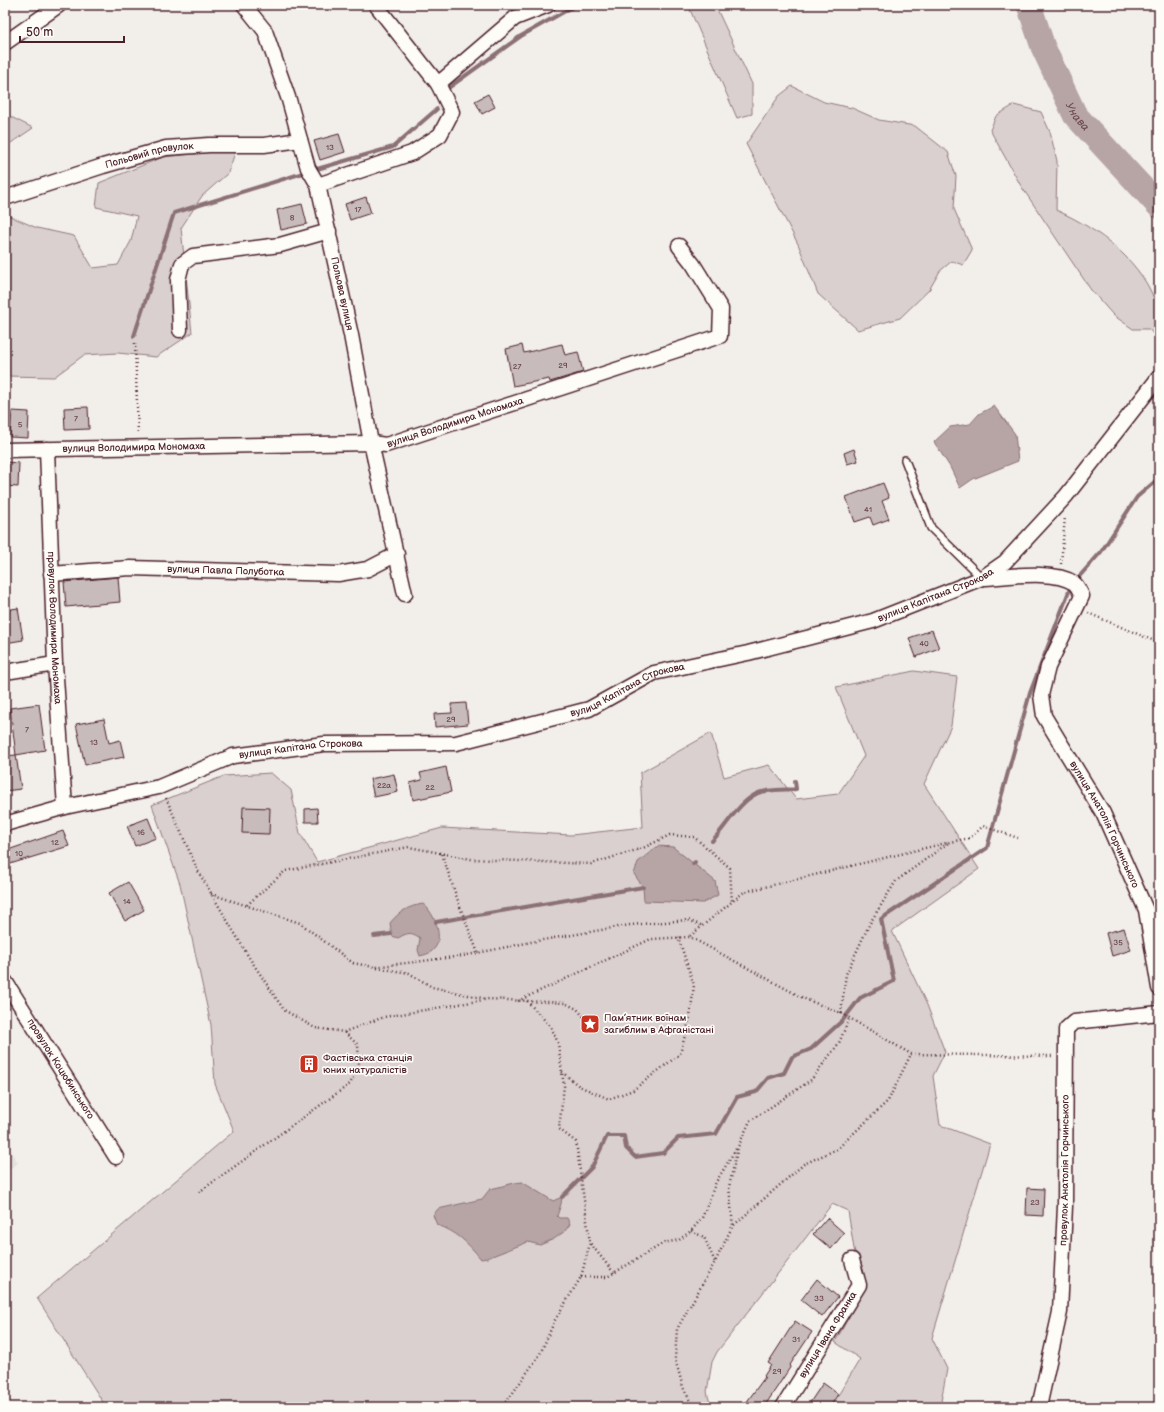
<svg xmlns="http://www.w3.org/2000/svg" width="1164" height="1412" font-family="'Balsamiq Sans',sans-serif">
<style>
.built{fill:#e5dfdd}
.green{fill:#d9d0cf;stroke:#92787d}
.water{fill:#b7a5a6;stroke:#8b6f75}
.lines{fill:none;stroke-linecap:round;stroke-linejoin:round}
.stream{stroke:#8b6f75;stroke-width:4}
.river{stroke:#b7a5a6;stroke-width:25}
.building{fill:#c8bbbb;stroke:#4a1f2b}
.lane-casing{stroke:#4a1f2b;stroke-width:10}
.street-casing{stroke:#4a1f2b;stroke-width:17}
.path{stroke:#4a1f2b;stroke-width:2.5;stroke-dasharray:1 3;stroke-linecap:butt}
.lane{stroke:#fdfcf7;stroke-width:7}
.street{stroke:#fdfcf7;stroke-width:14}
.labels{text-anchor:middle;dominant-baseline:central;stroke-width:3.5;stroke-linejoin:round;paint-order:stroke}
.number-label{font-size:8px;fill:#6a464f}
.street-label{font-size:10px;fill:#4a1f2b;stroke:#fdfcf7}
.poi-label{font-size:10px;fill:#4a1f2b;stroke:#fdfcf7;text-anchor:start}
.water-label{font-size:11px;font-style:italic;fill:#704e56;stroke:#fdfcf7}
</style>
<rect width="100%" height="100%" fill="#f2efeb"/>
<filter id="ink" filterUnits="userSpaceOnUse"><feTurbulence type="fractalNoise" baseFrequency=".025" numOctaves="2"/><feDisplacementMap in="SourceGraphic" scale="8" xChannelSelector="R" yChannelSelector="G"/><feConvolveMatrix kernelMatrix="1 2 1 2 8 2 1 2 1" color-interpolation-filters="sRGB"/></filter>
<g filter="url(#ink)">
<path class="built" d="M5,1142L18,1163L5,1172Z"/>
<g class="green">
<path d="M688,5H715L752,84V114L737,118Z"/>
<path d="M792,86L824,102L852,108L879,120L915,126L948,152L956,176L954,209L972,250L963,265L952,261L940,271L929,290L900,318L858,330L818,294L798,244L746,144L779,96Z"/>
<path d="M1014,105L1041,112L1050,132L1057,161L1056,210C1099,229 1145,263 1158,310C1161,319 1159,331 1159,341L1149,329H1133L1113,315L1091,290L1021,186L990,130L996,116Z"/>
<path d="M5,114L33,128L5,147Z"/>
<path d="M236,150L228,173L202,196L181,228L192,333L156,357L118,353L84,355L54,377L5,376V214L37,228L74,236L93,268L118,265L131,241L137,216L96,207L99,183L163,157Z"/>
<path d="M914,671L957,677L951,726L924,784L979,869L892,931L927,1005L945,1052L933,1076L940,1125L990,1144L932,1338L947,1369L940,1407H831L860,1359L835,1342L866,1286L854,1249L848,1211L832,1204L717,1352L712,1362L707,1392L711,1407H106L37,1298L234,1131L215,1084L211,1025L180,884L152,805L224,776L271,773L291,790L300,833L317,862L442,828L571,835L643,827L640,773L711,733L724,777L769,765L796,799L838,794L864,756L836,687Z"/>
</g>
<g class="water">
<path d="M994,406L1015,434L1018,461L973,479L960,488L950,467L934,442L950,427L970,424L979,414Z"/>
<path d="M658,846L673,847L715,881L718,895L703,903L644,901L643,887L634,874L638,862Z"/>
<path d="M423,904C434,912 446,940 432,951C429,954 424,955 420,956L418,950L420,938C411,931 407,933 398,938L392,936L390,923C399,912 408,906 423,904Z"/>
<path d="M522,1182L553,1201L562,1197L561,1204L557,1216L559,1218H567L570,1224L565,1231L554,1239L540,1245L528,1242L487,1258L481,1259C468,1243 456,1231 437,1225L433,1215L438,1209L482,1199L490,1189C501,1187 510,1183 522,1182Z"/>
</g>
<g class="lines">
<g class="stream">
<path d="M444,91L521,36L576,5"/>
<path d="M317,169L393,147L437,109"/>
<path d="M134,336L174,213L303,173"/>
<path d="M1077,579L1101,552L1137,497L1159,478"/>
<path d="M712,841C727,826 737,804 756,794C764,789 787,790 796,789L795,781"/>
<path d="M693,864L695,862"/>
<path d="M436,922L643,887"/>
<path d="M374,936L391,934"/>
<path d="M562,1197L592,1167L607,1136H624L626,1148L635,1157L663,1153L678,1138L716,1134L737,1097L756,1092L768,1078L784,1073L792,1057L811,1049L843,1020L860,998L894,981L881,919L987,848L1030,693L1071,586"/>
</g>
<path class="river" id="s1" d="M1029,5L1043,47L1075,115L1159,206"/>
</g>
<g class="building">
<path d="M488,94L495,107L482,114L475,101Z"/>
<path d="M339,134L345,152L320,160L314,141Z"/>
<path d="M366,197L371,213L350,220L345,204Z"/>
<path d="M302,204L307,224L281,230L277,210Z"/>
<path d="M562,344L565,355L578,352L583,372L550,382L549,379L513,386L506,349L522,345L524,353Z"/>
<path d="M88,407L89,429L65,430L64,408Z"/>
<path d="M12,411L29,412L28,438L10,437Z"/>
<path d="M854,449L858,461L847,464L844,453Z"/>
<path d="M5,462L19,463L18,487L5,486Z"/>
<path d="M883,483L889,498L882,501L889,519L873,525L870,517L855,522L846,497Z"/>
<path d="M118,577L120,602L66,607L64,582Z"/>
<path d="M18,608L23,640L5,643V610Z"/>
<path d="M932,630L939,648L916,657L909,638Z"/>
<path d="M466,703L468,724L435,727L434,714L452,713L451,704Z"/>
<path d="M39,704L45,750L16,755L10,708Z"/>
<path d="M104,719L109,743L120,740L124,757L85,765L76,724Z"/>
<path d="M16,755L21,789L5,791V756Z"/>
<path d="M446,767L451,792L413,800L410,783L422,780L420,773Z"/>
<path d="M394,774L398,792L374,797L370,779Z"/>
<path d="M243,807L270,808L269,834L242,833Z"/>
<path d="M317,808L318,822H305V809Z"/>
<path d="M148,818L156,838L135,846L127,826Z"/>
<path d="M63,831L69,846L10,864L5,851Z"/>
<path d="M128,882L144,910L125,921L109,893Z"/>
<path d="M1124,928L1131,950L1112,956L1106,933Z"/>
<path d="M1027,1188L1044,1189L1043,1216L1026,1215Z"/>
<path d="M827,1218L844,1233L831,1249L813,1234Z"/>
<path d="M817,1279L838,1297L822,1317L801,1300Z"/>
<path d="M795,1321L812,1332L790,1365L791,1366L764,1407H743L765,1377L764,1376L771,1365L768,1363Z"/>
<path d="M823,1383L838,1394L830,1407H807Z"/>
</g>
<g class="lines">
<defs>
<path id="lane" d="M905,460L931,528L982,578"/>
<g id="street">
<path id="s2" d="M244,5L265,31L289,100L308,168L318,185L351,335L371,443L405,594"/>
<path d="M376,5L438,84L515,18L548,5"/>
<path d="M5,43L59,5"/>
<path d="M318,185L412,153L440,135L452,112L438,84"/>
<path id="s3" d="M5,198L103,166L166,148L209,145H264L300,140"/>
<path d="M180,330L178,280L182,264L193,256L280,245L329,231"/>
<path id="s4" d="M47,449L55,664L65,807"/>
<path id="s5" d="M5,450L371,443L386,445L720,336L721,309L693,264L679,246"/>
<path id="s6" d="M51,574L130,568L338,574L368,569L397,554"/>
<path id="s7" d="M982,578C1008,577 1053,569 1074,583C1078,586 1080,592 1082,596L1048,667L1041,695L1044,716L1103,813L1146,910L1159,988"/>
<path d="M5,672L55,664"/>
<path id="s8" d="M5,824L65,807L159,787L233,756L324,744L456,743L589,709L654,673L748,653L873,621L982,578L1005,562L1066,496L1159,377"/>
<path id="s9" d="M5,981L116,1157"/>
<path id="s10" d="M783,1407L859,1285L852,1260"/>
<path id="s11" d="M1039,1407L1060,1312L1065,1206L1066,1029L1074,1022L1159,1013"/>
</g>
</defs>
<use href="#lane" class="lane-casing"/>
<use href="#street" class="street-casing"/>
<g class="path">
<path d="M135,343L138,435"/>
<path d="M1061,564L1065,517"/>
<path d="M1088,613L1159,643"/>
<path d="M166,798L198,871L250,959L284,1010L315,1028L344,1032L384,1017L489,999L565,1003L577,1009L590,1024"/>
<path d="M442,854L460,907L478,953"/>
<path d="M211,894L300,923L353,963L374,967L463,956L531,942L630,925L688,920L703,926"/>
<path d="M247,905L285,871L409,847L471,859L591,864L643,848L670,835L694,837L730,868L732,902"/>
<path d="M690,936L744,892L950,842L970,838L983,826L1018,838"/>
<path d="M377,968L409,973L432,987L486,999"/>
<path d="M518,1001L651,939L690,937L805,999L841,1013L911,1054L1052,1056"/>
<path d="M527,1001L551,1027L558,1043L564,1086L559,1129L576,1142L590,1243L614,1273"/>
<path d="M841,1013L846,974L870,923L896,881L948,843"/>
<path d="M562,1072L579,1086L609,1099L633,1090L680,1054L690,1017L694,985L678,937"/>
<path d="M199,1192L350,1084L359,1065L358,1045L344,1032"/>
<path d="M734,1225L804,1164L837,1149L888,1101L911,1054"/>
<path d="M691,1231L704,1237L715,1262"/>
<path d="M581,1277H607L664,1243L679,1240L691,1231L702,1218L716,1182L736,1149"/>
<path d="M499,1407L510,1397L540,1354L555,1320L581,1277L590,1243"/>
<path d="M693,1407L683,1387L675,1359L677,1329L715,1262L733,1225L729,1187L738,1147L750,1121L811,1080L839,1043L849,1019"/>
</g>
<use href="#lane" class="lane"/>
<use href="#street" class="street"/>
</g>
</g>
<defs>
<symbol id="sight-square" viewBox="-11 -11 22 22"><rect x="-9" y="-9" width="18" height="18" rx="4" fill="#c8321e" stroke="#fdfcf7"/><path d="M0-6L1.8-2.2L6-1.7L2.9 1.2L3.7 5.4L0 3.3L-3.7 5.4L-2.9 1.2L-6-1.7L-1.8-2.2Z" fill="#fff"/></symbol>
<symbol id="building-square" viewBox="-11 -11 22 22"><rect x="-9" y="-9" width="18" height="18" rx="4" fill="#c8321e" stroke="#fdfcf7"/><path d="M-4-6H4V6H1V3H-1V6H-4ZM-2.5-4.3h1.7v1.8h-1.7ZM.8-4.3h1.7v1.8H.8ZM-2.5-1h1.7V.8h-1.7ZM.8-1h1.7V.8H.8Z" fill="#fff"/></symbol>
</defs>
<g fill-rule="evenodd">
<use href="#sight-square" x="579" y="1013" width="22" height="22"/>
<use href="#building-square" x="298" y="1053" width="22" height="22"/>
</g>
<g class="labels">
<g class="number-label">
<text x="330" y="147">13</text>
<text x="358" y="209">17</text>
<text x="292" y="217">8</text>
<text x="563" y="365">29</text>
<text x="517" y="366">27</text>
<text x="76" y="418">7</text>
<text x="20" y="424">5</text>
<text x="868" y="509">41</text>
<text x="924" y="643">40</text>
<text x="451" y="719">29</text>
<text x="27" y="729">7</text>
<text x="94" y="742">13</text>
<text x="384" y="785">22а</text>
<text x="430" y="787">22</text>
<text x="141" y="832">16</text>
<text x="55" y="842">12</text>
<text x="19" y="853">10</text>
<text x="127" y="901">14</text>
<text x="1118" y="942">35</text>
<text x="1035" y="1202">23</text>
<text x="819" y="1298">33</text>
<text x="796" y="1339">31</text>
<text x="777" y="1371">29</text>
</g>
<g class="street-label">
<text stroke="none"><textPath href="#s3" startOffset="151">Польовий провулок</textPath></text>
<text stroke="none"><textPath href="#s2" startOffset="308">Польова вулиця</textPath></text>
<text stroke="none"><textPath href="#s5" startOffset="454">вулиця Володимира Мономаха</textPath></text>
<text stroke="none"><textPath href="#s5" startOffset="129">вулиця Володимира Мономаха</textPath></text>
<text stroke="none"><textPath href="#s6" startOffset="175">вулиця Павла Полуботка</textPath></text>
<text stroke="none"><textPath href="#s8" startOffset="967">вулиця Капітана Строкова</textPath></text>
<text stroke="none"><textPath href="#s4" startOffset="179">провулок Володимира Мономаха</textPath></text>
<text stroke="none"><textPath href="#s8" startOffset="643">вулиця Капітана Строкова</textPath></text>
<text stroke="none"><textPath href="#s8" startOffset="307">вулиця Капітана Строкова</textPath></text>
<text stroke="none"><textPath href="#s7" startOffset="362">вулиця Анатолія Горчинського</textPath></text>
<text stroke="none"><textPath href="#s9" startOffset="104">провулок Коцюбинського</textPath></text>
<text stroke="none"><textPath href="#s11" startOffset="239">провулок Анатолія Горчинського</textPath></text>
<text stroke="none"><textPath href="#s10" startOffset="85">вулиця Івана Франка</textPath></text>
</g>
<g class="poi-label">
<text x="604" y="1018">Пам’ятник воїнам<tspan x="604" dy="12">загиблим в Афганістані</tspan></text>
<text x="323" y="1058">Фастівська станція<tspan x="323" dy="12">юних натуралістів</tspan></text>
</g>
<g class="water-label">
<text stroke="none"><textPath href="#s1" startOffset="122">Унава</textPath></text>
</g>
</g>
<rect width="1164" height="1412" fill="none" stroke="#fdfcf7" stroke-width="20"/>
<rect x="10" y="10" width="1144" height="1392" fill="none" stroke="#4a1f2b" stroke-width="1.5" filter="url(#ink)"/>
<path d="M20 36v6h104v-6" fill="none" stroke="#4a1f2b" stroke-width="2"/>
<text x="26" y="36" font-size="12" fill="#4a1f2b" stroke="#fdfcf7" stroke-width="3" paint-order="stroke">50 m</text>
</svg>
